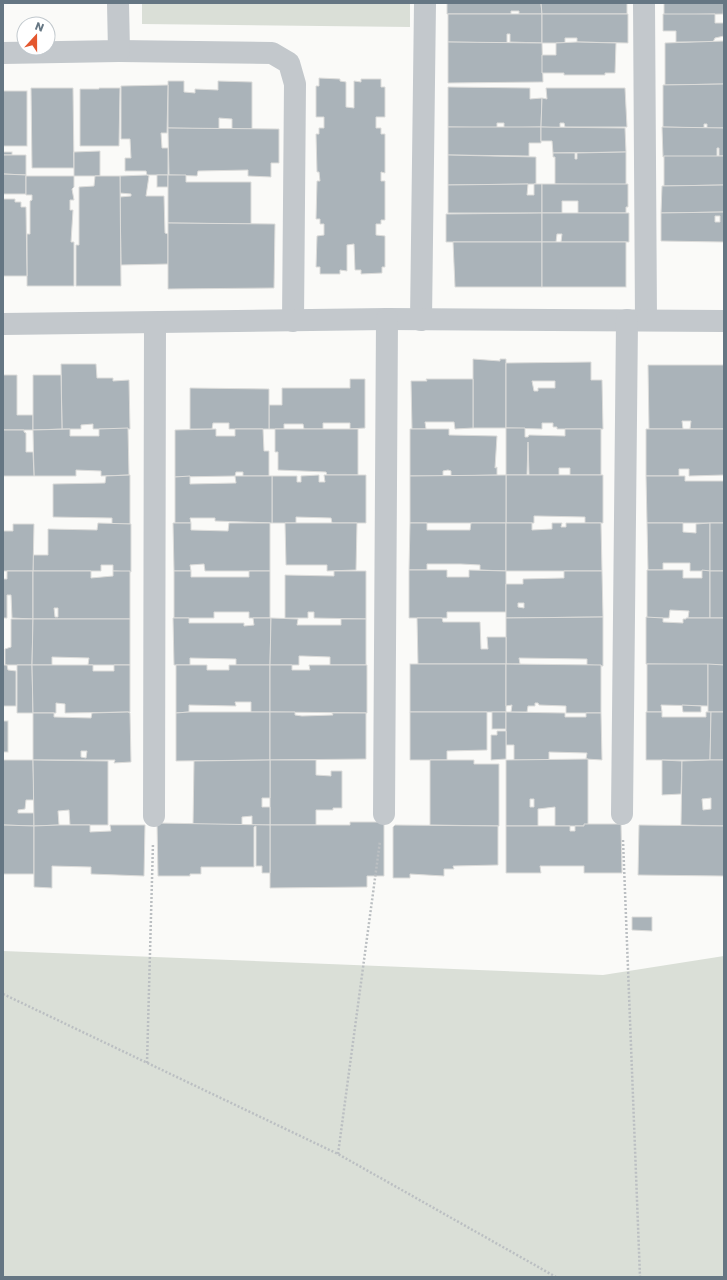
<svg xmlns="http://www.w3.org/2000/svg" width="727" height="1280" font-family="Poppins,sans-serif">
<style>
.green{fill:#dadfd7}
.building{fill:#aab3b9;stroke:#dcdcda;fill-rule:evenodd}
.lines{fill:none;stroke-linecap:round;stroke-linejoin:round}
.path{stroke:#bbbfc2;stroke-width:2.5;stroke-dasharray:2 2;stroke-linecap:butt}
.minor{stroke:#c3c8cc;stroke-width:22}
</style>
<rect width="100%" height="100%" fill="#fafaf8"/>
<g class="green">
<path d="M142,3H410V27L142,24Z"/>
<path d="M3,951L603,975L724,956V1277H3Z"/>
</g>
<g class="building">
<path d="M447,3H541L542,14H519V11H511V14H447Z"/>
<path d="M541,3H627V14H542Z"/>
<path d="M664,3H724L723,14L664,15Z"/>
<path d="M448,14H542V43L510,42V34H507V43L448,42Z"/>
<path d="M542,14H628V43L577,42V38H565V43H542Z"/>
<path d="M663,14H715V23H724V14V36L715,38L713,42H676V31H663Z"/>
<path d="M724,41V84L665,85V43Z"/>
<path d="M448,42L542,43L543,82L448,83Z"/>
<path d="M577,42L616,43L615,73H605V75H564V73H542V55H556V43Z"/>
<path d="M319,78L340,79V81L346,82V107L354,108V81L361,82V79H381V87H385V117H376V128H381V134H385V173L381,172V181H385V220H381V224H376V235L385,236V267H382V273L361,274V270H355L354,244L347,245V271L340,270V274H320V267H316L317,236L324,235V224H320V219H316L317,181H320L319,172H317L316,134H319V128H324V117H316V86H319Z"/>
<path d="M168,81H184V92L195,93V89L218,90V81L252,82V129H232V119L219,118V129L168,128Z"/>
<path d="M724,84V128H707V124H704V128L663,127V85Z"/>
<path d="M168,85L167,133H161L162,148H168V175H147L146,171H125V158H131L130,139H121V86Z"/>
<path d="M448,87L530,88V99L542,98L541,127L504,128V123H497V128L448,127Z"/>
<path d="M31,88H73L74,168H32Z"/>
<path d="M99,88H120L119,146H80V89H99Z"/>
<path d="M546,88H625L627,127H565L564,123H560V128L541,127L542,98L547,99Z"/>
<rect x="3" y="91" width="24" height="55"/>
<path d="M541,127V143H529V156L448,155V127Z"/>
<path d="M541,127L625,128L626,152L553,153L552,141H541Z"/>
<path d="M662,127L724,128V156H719V148H717V157H663Z"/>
<path d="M168,128L279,129V163H271V177L248,176V170L198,171L197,176L169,175Z"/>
<path d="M100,151V176H74V152Z"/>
<rect x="3" y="152" width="9" height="3"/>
<path d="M626,152V185L555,184V157H553V153H575V159H577V153Z"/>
<path d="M3,155H26V175L3,174Z"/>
<path d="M448,155L536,157V184L448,185Z"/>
<path d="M664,156H724V185L664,186Z"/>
<path d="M3,174L26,175V194H3Z"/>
<path d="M147,175L149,176L146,196H164L165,233L168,234V264L121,265L120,197L131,196V194L120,193V176Z"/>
<rect x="157" y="175" width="11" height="12"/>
<path d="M168,175H186V182H251V224L168,223Z"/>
<path d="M26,176H74V187L72,189L74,200H70V210H73L71,242H74V286H27V234H30V201L32,200V195H26Z"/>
<path d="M95,176H120L121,286H76V245H79V187L94,186Z"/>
<path d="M528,184L527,195H534V184H542V213H448V185Z"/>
<path d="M542,184H628V207H626V213H578V201H562V213H542Z"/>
<path d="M724,185V212L661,213L662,186Z"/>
<path d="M3,199H15V202H21V207H26L27,276H3Z"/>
<path d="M724,212V242L661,241V213ZM715,216H720V222H715Z"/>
<path d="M542,213V242H446V214Z"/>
<path d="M542,213H629V242H561L562,234H557L556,242H542Z"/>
<path d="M168,223L275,224L274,288L168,289Z"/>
<path d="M453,242H542V287H455Z"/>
<rect x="542" y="242" width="84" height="45"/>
<path d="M473,359L500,361V359H506V428H473Z"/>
<path d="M591,362V380H602L603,429H557V427H553V423H542V429L506,428V363ZM532,381H555V388H538V391H534Z"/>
<path d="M61,364H96L97,378H113V381L129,380L130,429H93V424L81,425V429H62Z"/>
<path d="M648,365H724V429H690L691,421H682L683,429H649Z"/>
<path d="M3,375H17V415H33V430H3Z"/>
<path d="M33,375H61L62,429L33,430Z"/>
<path d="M350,379H365V428L350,429V423H323V429H304L303,424H284V429H269V405H282V388H350Z"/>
<path d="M426,379H473V428L455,429L454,422H425L426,429H412L411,381H427Z"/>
<path d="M190,388L269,389V429H229V423H213L212,429H190Z"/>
<path d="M128,428L129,475L101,476V471L76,470V476H34L33,430L70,429V436H99V429Z"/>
<path d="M506,428H525V437H528L529,435L565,436V429H601V475H570V468H559V475H529L528,442L527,475H506Z"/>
<path d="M216,429V436H235V429H263L264,451H269V476H243V472H236L235,476L175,477V430Z"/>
<path d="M275,429H358V475H327L326,472L278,470V452H275Z"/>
<path d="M410,429H449V435L497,436L495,468L497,467V475L451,476V471L448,470L443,471V476H410Z"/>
<path d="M646,429H724V475L689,476V469H679V476H646Z"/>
<path d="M3,430H24V432L26,433V452H33L34,476H3Z"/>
<path d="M130,475V524H112V518L53,517V484L105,483L106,476Z"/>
<path d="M319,475V482H325L324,475H366V523H332L331,518L296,517V523H272V476H297V482H301V476Z"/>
<path d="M506,475H603V523H585V517L538,516H534V523H506Z"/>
<path d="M506,475V523H410V476Z"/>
<path d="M190,476V484L236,483L235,476H272V523L215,521V518H190L191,523H175V477Z"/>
<path d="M646,476H685V481H724V523H647Z"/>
<path d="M98,523L131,524V572L113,571V565H101V571H33V555H48V529L97,530Z"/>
<path d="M173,523H191V530L228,531L229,523H270V571H205L204,564L190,565L191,571H174Z"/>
<path d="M285,523H357L356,570L327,571V565H286Z"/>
<path d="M410,523H427V530H470L471,523H506V571L480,570V565L461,564H427V570H409Z"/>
<path d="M506,523H532V530L552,529V523H562L561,527H566V523H601L602,571H506Z"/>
<path d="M647,523H683V532L696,533V524L710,523V571H690V563H663V570H648Z"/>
<rect x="710" y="523" width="14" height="48"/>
<path d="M13,524H34L33,571H3V531H13Z"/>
<path d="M409,570H447V577H469V570L506,571V612H447V618H409Z"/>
<path d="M647,570H683V578H702V570L710,571V618H688L689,611L670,610L669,618H647Z"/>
<path d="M7,571H33V619L12,618L11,595H7V618H3V579H7Z"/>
<path d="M33,571H91V578L113,576V571H130V619H33ZM54,608H58V617H55Z"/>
<path d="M174,571H191V577H249V571H270V618H249V612H214V618H174Z"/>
<path d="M334,571H366V619L314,618V612H308V618H285V575L334,576Z"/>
<path d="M564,571H602L603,617L506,618V584H523V579L564,578ZM518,603H524V608L518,607Z"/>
<rect x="710" y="571" width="14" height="47"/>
<path d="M603,617V666L587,665V659L519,658L520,664H506V618Z"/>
<path d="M646,617L663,618V622L683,623V619H686V618H724V665L646,664Z"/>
<path d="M173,618H189V623H244V626L254,625L253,618H271L270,665H236V659L190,658V665H174Z"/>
<path d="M271,618L298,619L297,625H341V619H366V665H330V657L303,656H299V665H270Z"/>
<path d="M417,618H442L443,622H480L481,649H488L487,637H506V664H418Z"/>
<path d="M11,619H33L32,665H5V649L11,647Z"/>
<path d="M33,619H130V665H88L89,658L52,657V665H32Z"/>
<rect x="410" y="664" width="96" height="48"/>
<path d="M506,664L601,665V713H566V706L539,705L538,703H535V706H528L527,712H511L512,705L506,706Z"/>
<path d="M647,664H708V706L661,705L662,712H647Z"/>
<path d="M708,664L724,665V712H708Z"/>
<path d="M3,665H7L8,670L16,671V706H3Z"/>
<path d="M17,665H32L33,713H17Z"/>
<path d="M32,665H93V671H114V665H130V712L65,713V704L56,703V713H33Z"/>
<path d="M176,665H207V670H229V665H270V712H251V702H235L236,706L189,705V712L176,713Z"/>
<path d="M270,665H292V670H310L309,665H367V713L270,712Z"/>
<path d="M682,705L701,706V712H683Z"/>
<path d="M128,712L130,713L131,762L114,763L115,760H33V713H54V717L91,718L92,713ZM81,751H87L86,758L81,757Z"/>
<path d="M189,712H270V760L176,761V713Z"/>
<path d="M270,712H295V715L302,716L333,715L332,713H366V759L270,760Z"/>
<path d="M410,712H487V750L447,751V760H410Z"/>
<rect x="492" y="712" width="14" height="17"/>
<path d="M506,712L565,713V717H586V713H601L602,760L586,759L587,753L549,752V760H514V745H506Z"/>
<path d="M646,712H662V717H706V712H711L710,760H646Z"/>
<path d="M711,712H724V760H710Z"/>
<rect x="3" y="721" width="5" height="31"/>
<path d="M497,731H506V759L491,760V735H497Z"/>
<path d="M588,759V826H555V807L538,809V826H506V760ZM530,799H534V807H530Z"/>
<path d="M3,760H33L34,800H26L25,809L18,810V813H34V826L3,825Z"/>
<path d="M33,760L108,761V825H70L69,810L58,811L59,825L34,826Z"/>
<path d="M270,760H316V775L331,776V771H342V808H333V810H316V825H270Z"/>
<path d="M270,760V798H262V807H270V825H252V816L242,817V825H193L194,761Z"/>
<path d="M430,760H474V764H499V826L430,825Z"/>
<path d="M662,760L682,761L681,794L662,795Z"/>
<path d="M710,760H724V826L681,825L682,761ZM711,798V809L703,810L702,799Z"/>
<path d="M350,822H384V876H367V887L270,888V825H350Z"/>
<path d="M157,823L270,825V873H262V866H256V826L254,827V867H201V874H190V876H158Z"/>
<path d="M584,824H621L622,873H584V866H540L541,873H506V826H570V831H575V826H584Z"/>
<path d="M3,825L34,826V874H3Z"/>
<path d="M59,825H90V832L111,831L110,825H145L144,876L91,874V867L52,866V888L34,887V826Z"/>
<path d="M395,825L498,826V865L453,866L454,869H444V876L410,874V878H393V827Z"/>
<path d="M639,825L724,826V876L638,875Z"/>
<path d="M632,917H652V931L632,930Z"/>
</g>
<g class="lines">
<g class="path">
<path d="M623,840L640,1277"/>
<path d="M3,994L338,1154L556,1277"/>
<path d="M147,1063L153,843"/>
<path d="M338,1154L380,841"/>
</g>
<g class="minor">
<path d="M644,3L646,320"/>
<path d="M119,51L272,53L289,63L295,84L293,321"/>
<path d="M3,53L119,51L118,3"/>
<path d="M421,320L425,3"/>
<path d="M3,324L387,319L724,321"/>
<path d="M384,814L387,319"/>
<path d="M622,814L627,320"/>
<path d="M154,816L155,324"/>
</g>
</g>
<rect width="727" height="1280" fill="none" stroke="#657683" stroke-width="8"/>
<g transform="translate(36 36) rotate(21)"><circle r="19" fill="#ffffff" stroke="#c1c8cd"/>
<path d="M0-3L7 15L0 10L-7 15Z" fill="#e4572e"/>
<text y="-6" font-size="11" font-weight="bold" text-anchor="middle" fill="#657683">N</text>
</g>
</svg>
